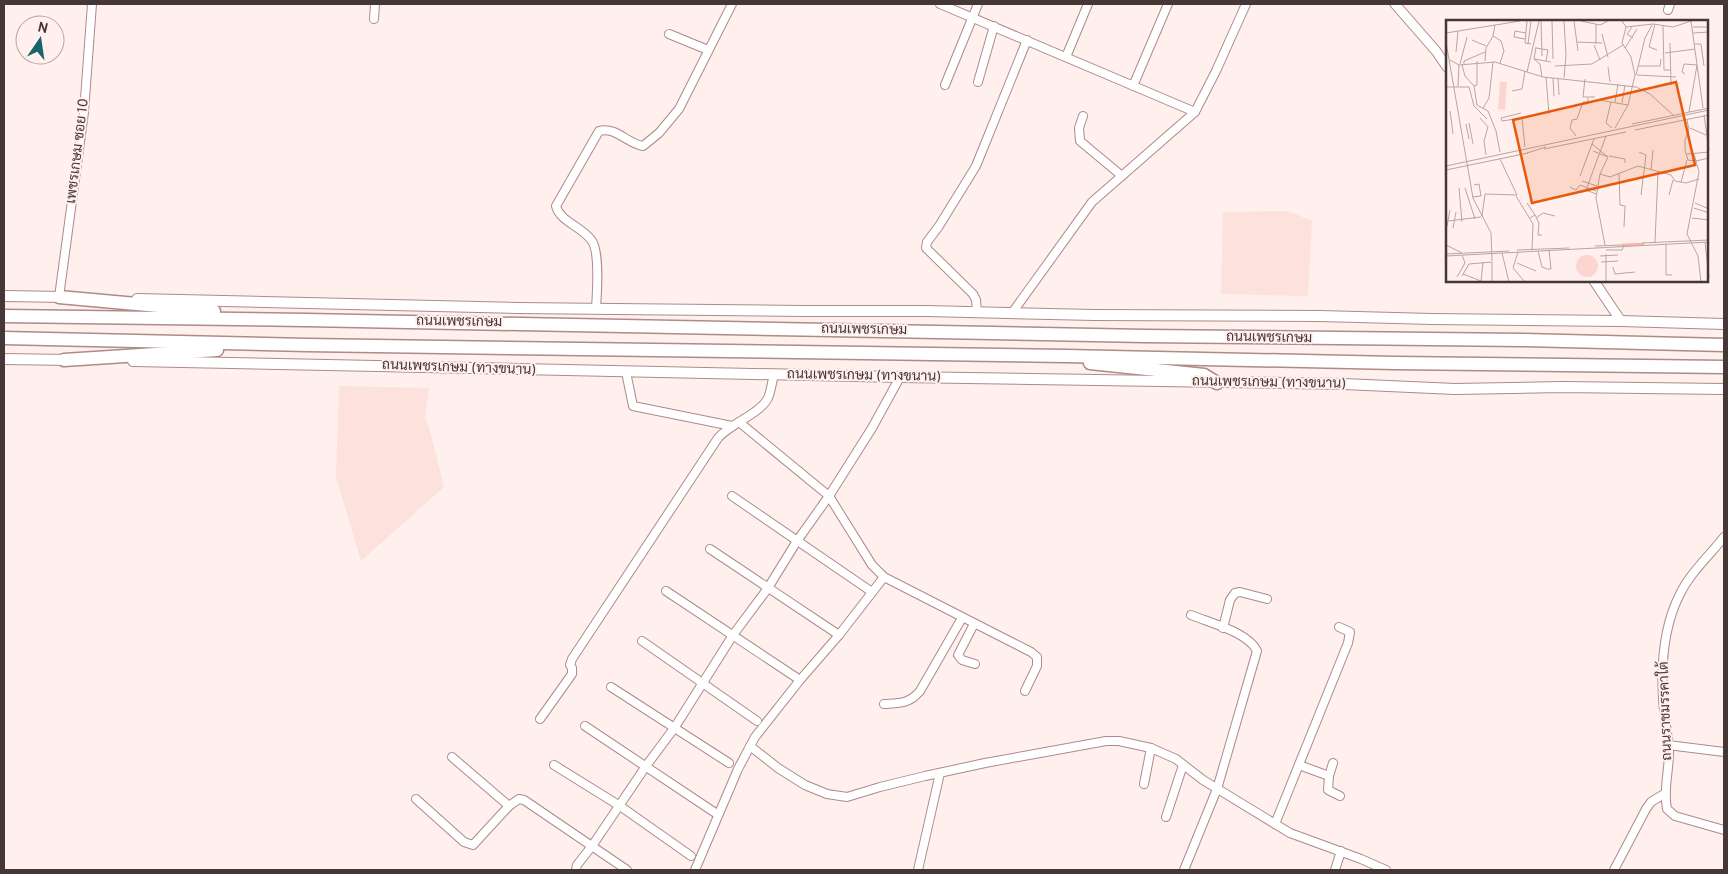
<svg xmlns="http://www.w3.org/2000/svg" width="1728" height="874" font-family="Overpass,Sarabun,sans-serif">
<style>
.built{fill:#fde1dd}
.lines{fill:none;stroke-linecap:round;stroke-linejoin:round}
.minor-casing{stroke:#ad8b87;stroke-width:10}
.tertiary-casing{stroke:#ad8b87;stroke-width:11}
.secondary-casing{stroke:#ad8b87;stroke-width:12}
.trunk-casing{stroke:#ad8b87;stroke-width:15}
.minor{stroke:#fff;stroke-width:8}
.tertiary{stroke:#fff;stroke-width:9}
.secondary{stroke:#fff;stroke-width:10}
.trunk{stroke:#fff;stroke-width:12}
.labels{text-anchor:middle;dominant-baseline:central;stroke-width:4;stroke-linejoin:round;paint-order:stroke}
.street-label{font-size:14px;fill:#453735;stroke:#ffefed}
.inset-river{fill:none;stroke:#f8b1a9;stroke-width:2.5}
.inset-road{fill:none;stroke:#b5a5a3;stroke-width:1}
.view{fill:#e8590c;fill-opacity:0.15;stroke:#e8590c;stroke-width:2.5}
.inset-edge{fill:none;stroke:#453735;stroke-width:2.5}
</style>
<rect width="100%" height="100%" fill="#ffefed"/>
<g class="built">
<path d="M1288,211L1312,221L1308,296L1221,294L1223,212Z"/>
<path d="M339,386L429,388L425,420L428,424L444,487L361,561L336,477Z"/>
</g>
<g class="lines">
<defs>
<g id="minor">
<path d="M940,4L1195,112"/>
<path d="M1668,10L1670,4"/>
<path d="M374,19L375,4"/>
<path d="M669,34L708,50"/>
<path d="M1066,57L1088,4"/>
<path d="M978,82L994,26"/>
<path d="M945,85L978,4"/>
<path d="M1133,86L1168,4"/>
<path d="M1083,116L1079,128L1080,141L1122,176"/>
<path d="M59,297L84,112L92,4"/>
<path d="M596,308C597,293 600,253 592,241C583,227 560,222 556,206L599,131C615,126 628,144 643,146L659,133L679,109L732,4"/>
<path d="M977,312L976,300L973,294L926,248L927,242L939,226L976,166L1027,40"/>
<path d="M1012,313L1092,202L1195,112L1216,71L1246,4"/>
<path d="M626,372L633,406L732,426"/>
<path d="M732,496L872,592"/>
<path d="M1724,537C1710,555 1690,573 1680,594C1664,625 1661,665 1663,699C1664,717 1668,734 1669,752C1669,772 1663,790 1667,809L1675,816L1724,830"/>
<path d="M710,549L839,635"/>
<path d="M884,577L1031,652L1037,657V666L1025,691"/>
<path d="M666,591L800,680"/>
<path d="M974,624L958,655L962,660L975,664"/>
<path d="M1223,628L1230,600L1235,593L1240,592L1267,599"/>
<path d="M642,641L757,721"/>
<path d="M611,687L729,763"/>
<path d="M884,704C900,703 909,704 920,691L962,618"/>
<path d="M540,719L572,674V668L570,665L572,659L718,438C730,424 761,413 768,398C771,391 772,382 774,374"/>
<path d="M585,726L714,812"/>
<path d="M1668,745L1724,752"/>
<path d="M750,746L778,768L805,785L827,794L847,797L880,787L925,776L985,763L1106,741H1119L1151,748L1176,759L1203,780L1290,833L1361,859L1386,870"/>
<path d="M452,757L509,806"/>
<path d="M554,765L620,806L691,856"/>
<path d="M1299,765L1329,776L1328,790L1340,796"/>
<path d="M1329,776L1333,763"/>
<path d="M1144,784L1151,748"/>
<path d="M416,799L464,842L473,845L509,806L519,799L524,800L627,870"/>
<path d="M1166,817L1183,765"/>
<path d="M1275,824L1348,643L1350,632L1339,627"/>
<path d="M576,870L577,865L592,846L646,766L675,727L733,635L768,588L797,541L829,496L872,428L900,377"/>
<path d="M695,870L738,769L755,737L800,680L839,635L884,577L872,565L829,496L739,422"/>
<path d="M918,870L940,773"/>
<path d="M1184,870L1217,789L1257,651C1248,632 1210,623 1191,615"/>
<path d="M1335,870L1341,851"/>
<path d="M1614,870L1646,809L1651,802L1664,794"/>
</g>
<g id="tertiary">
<path d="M1395,4L1436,51L1447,67"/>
<path d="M1594,281L1621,321"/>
</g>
<g id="secondary">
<path d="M4,296L65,297"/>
<path d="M137,299L516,308L803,311H927L1094,315L1320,316L1432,319L1621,321L1724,324"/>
<path d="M4,359L71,360"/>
<path d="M133,361L900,377L1344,384L1455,389L1562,387L1724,389"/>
</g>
<g id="trunk">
<path d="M59,297L214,311"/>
<path d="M4,316L306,320L1145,336L1522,340L1724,345"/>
<path d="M4,338L307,345L1066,356L1395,363L1724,367"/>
<path d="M64,360L217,350"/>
<path d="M1090,363L1204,375L1217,383"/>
</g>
</defs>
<use href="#minor" class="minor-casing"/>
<use href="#tertiary" class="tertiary-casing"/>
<use href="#secondary" class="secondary-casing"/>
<use href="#trunk" class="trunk-casing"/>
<use href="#minor" class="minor"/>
<use href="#tertiary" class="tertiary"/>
<use href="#secondary" class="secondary"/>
<use href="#trunk" class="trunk"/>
</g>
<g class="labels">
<g class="street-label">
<text transform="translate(78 151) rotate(-83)">เพชรเกษม ซอย 10</text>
<text transform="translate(459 322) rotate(1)">ถนนเพชรเกษม</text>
<text transform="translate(864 330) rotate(1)">ถนนเพชรเกษม</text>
<text transform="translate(1269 338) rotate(1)">ถนนเพชรเกษม</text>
<text transform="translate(459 368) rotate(2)">ถนนเพชรเกษม (ทางขนาน)</text>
<text transform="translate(864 376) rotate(1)">ถนนเพชรเกษม (ทางขนาน)</text>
<text transform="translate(1269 383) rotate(1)">ถนนเพชรเกษม (ทางขนาน)</text>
<text transform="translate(1666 711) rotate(-92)">ถนนราชมรรคาใต้</text>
</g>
</g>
<g transform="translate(1446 20)">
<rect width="262" height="262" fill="#ffefed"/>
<path d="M54,62H61L59,90L52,89ZM130 246a11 11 0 1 1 22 0a11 11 0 1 1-22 0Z" fill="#fcd5d0"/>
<path class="inset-river" d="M176,225L198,224"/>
<path class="inset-road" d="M81,1L79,23L85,24M95,1L96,36M106,1L107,39M128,1L132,31M135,1L154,5L162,1M245,1L257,88M150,4V24M209,4L203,27L211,30M217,6L218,50H225M180,7L207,4L227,7L245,1M186,7L181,14L187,18M247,7H263M0,13L74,1M247,13L263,12M156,14L162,37M47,16L55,21L58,31L54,43M79,19L68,17L69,11L80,13M26,20L40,26M0,22L27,178L45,213L46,241M131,22L156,23M224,23L225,65M82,24L85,1M248,24H255L258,46M148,25L154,40M90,27L88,39L105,42M90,28L102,30L100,41M179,28L191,9M10,32L12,11M219,33L249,29M88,39L94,44L96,57M4,40L13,45L49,42L97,57L190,67L204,74L227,95M39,41L40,28L47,16L49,5M14,44L21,17M18,44V41L39,32M16,45L19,56L28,66L31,85L42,91L50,111L54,132M109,46L146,44L177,25M193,46H214L215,39M162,47L164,62M81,52L93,1M239,54L236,52L238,44L251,45L243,92M190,55L199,18L206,5M191,55L230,57M100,57L103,94M107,58L108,76M112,58L113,75M118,58L120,35L118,1M139,59L137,77H149M12,66L13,45M28,66L31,65V41M0,67H23L28,86L41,99M66,71L76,69L79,51M153,80L182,85M165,82L160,103L166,108M169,82L172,64M176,83L179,65M37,88L43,78L47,42M4,91L7,114M75,93L55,98L56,101L76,98M258,95L263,130M34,98L42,107L38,121L40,135M76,98L79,127M241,100L243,110L239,120V130L242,140L250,141L253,152L241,214L252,236L255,262M23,103L27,124M20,104L23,119M186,104L263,88M169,108L182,85L189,55L185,37L176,23L180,7L176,1M244,108L260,115M189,110L263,95M130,116L124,108L126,100L131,99L137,82H142V78M146,124L162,137M98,129L180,112M147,131L162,137M193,132L200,135L195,175M81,133L100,127M241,134L263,132M248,134L250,141L263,138M163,136L179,139V143M0,146L263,90M0,150L82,133M205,150L207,130M173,153L174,185L179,186L178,207M154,154L164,157L192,146L225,155L229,161L240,163L253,159M134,156L148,119M136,161L151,166M235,162L241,140M124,167L130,170L134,165L150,171M13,168L16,202M19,168L29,199M150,174L140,170L160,116M223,175L227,160M70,176L87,204L86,230M26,177L35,176L33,164L28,165M81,183L89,195L84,198M249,183L263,189M248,188L263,193M89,195L93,203L92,215H96M36,196L39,174L71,175L54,139M90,198L97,193L109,196M246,198L263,200M2,201L35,197M1,206L4,190M7,208L10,192M209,222L212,152M259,222L263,257M196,223L263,220M220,224V255H226M0,225L16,233M159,225L150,178L154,154L162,137M149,226L176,225M71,230L123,228M160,230H176L178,226M92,231L96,247L101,249H105L103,230M72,232L67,248L79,262M56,233L63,262M0,234L63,231M0,236L263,222M154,236L172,235M46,242V262M155,242L172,241M71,243L90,251M167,247L169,254L189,252M17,254L35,261M16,256L23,244L46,242M11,257L19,243L16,235M35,262L37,242M160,262V234"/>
<path class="view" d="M230,62L249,145L86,183L67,100Z"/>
<rect width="262" height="262" class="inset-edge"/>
</g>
<rect width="1728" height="874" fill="none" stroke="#453735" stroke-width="10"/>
<g transform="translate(40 40) rotate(13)"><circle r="24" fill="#ffefed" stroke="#b5a5a3"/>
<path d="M0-4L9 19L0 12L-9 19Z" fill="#17656c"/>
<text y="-8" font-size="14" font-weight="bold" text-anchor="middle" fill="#453735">N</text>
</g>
</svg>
